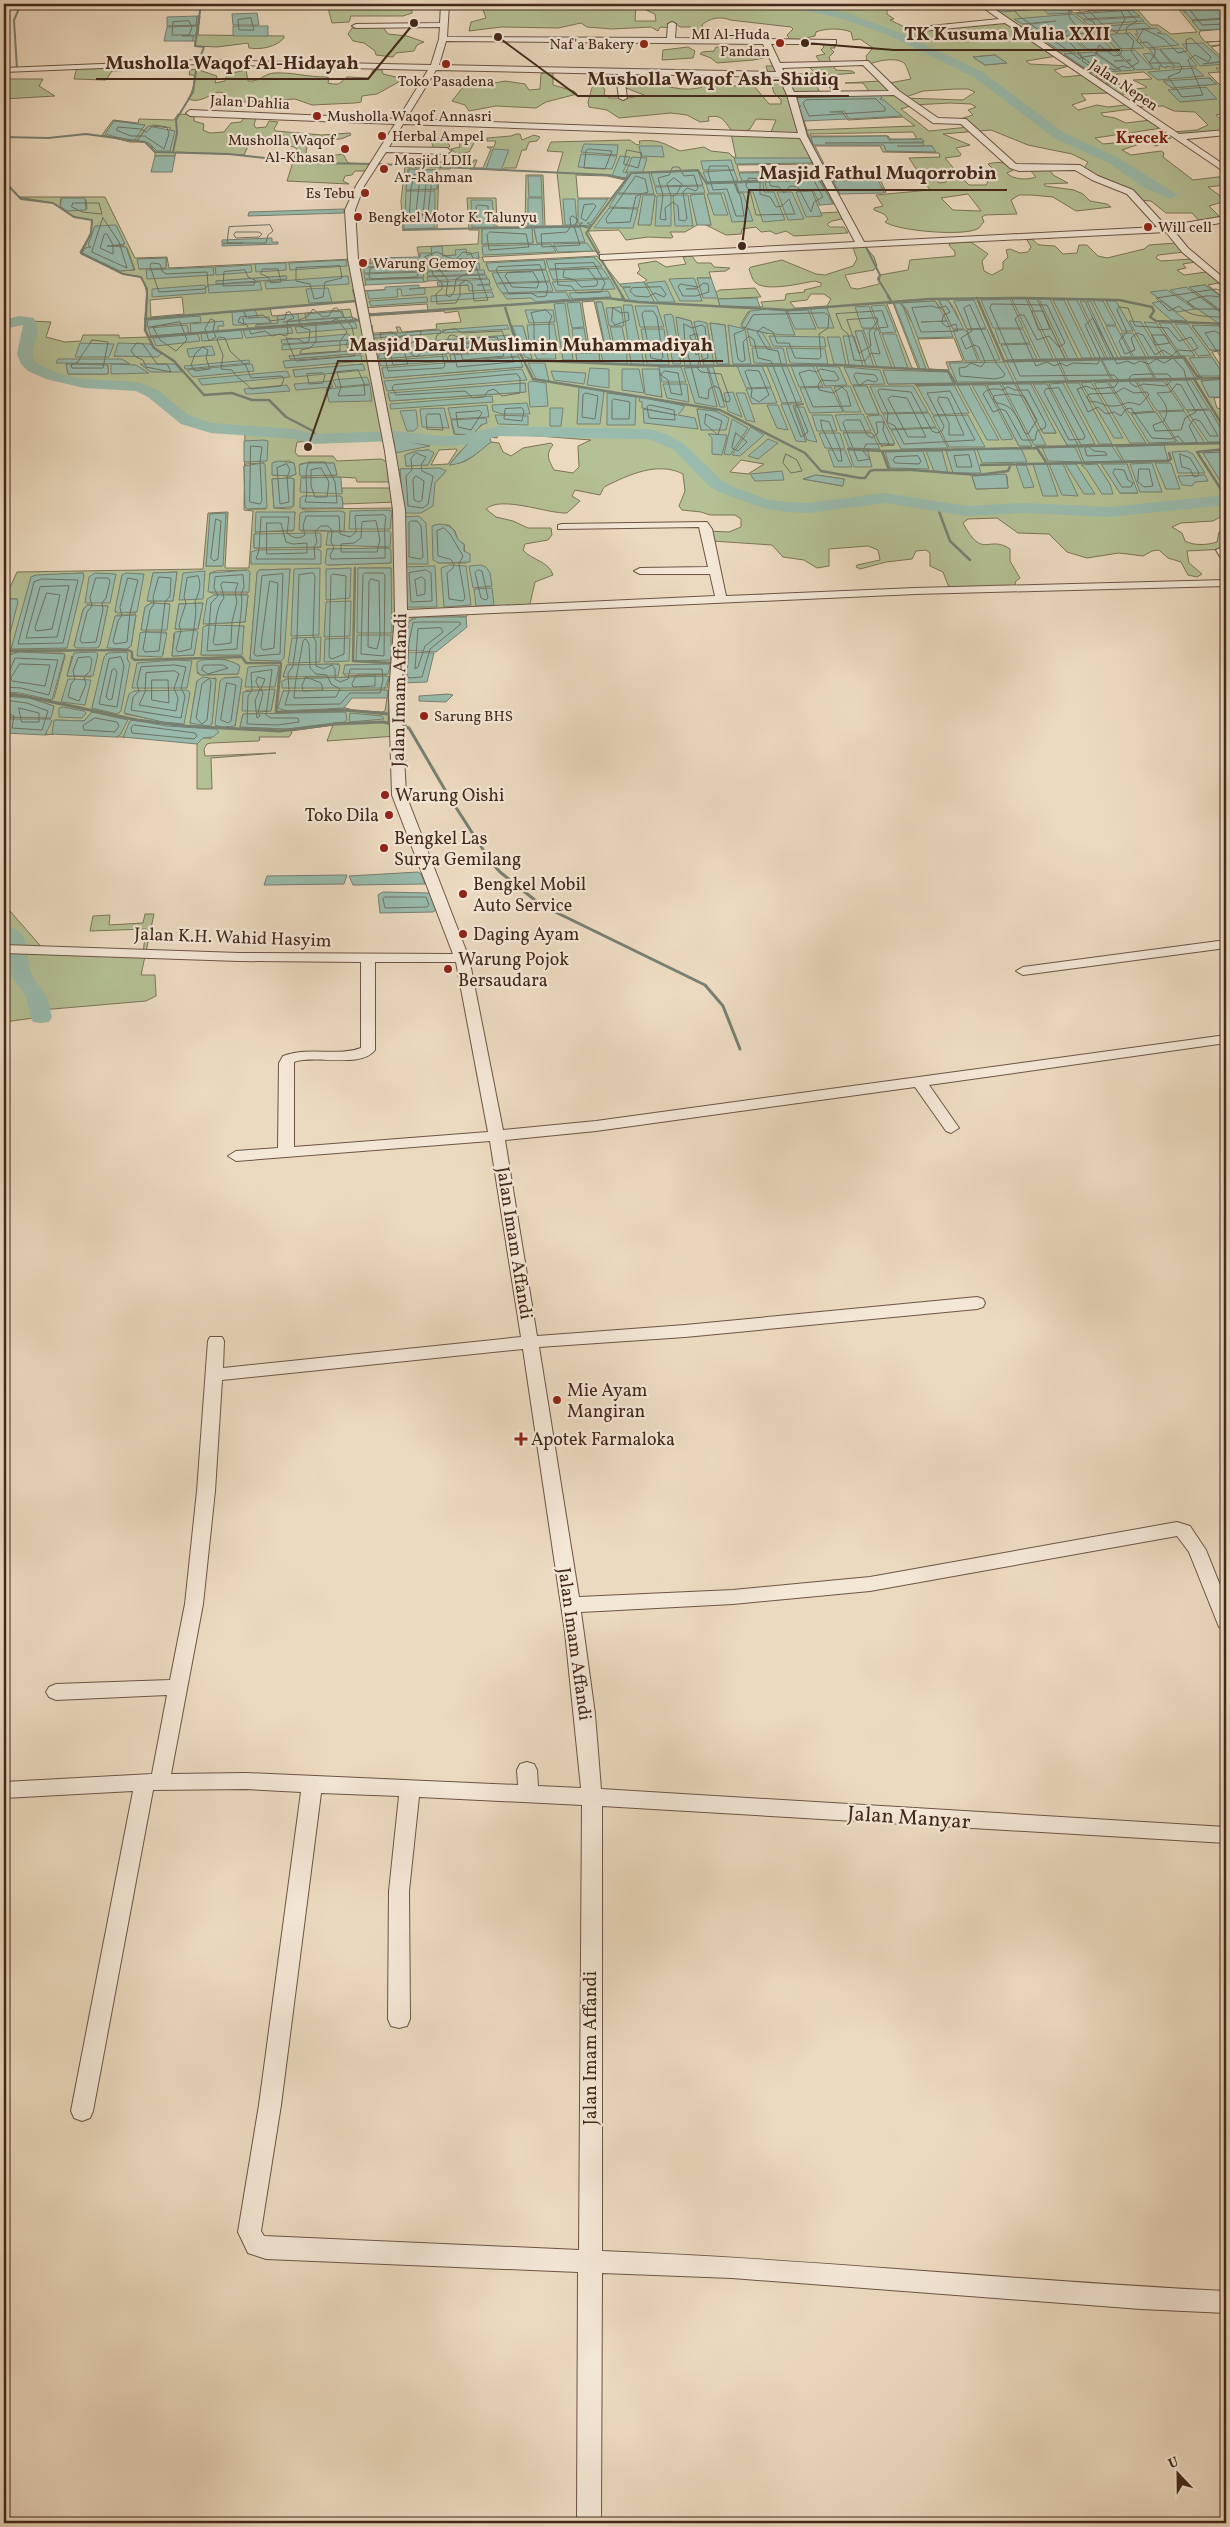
<svg xmlns="http://www.w3.org/2000/svg" width="1230" height="2527" viewBox="0 0 1230 2527" font-family="Vollkorn,serif">
<style>
.green{fill:#b4c095;stroke:#7c7458;fill-rule:evenodd}
.water{fill:#99bbad;stroke:#778072}
.lines{fill:none;stroke-linecap:round;stroke-linejoin:round}
.shore{stroke:#6e7264;stroke-width:1}
.stream-far2{stroke:#778072;stroke-width:2}
.stream-far1{stroke:#778072;stroke-width:2.5}
.stream{stroke:#778072;stroke-width:3}
.river{fill:#99bbad;fill-rule:evenodd}
.minor-casing{stroke:#6d5444;stroke-width:2}
.minor{fill:#f3e7d6;fill-rule:evenodd}
.poi-dot{fill:#8f2418;stroke:#f3e7d6;stroke-width:2}
.labels{text-anchor:middle;stroke-width:4.5;stroke-linejoin:round;paint-order:stroke}
.far-poi-label{font-size:15px;fill:#43281a;stroke:#f3e7d6;text-anchor:start}
.far-street-label{font-size:15px;fill:#43281a;stroke:#f3e7d6}
.far-quarter-label{font-size:16px;font-weight:bold;fill:#7a1f14;stroke:#f3e7d6}
.street-label{font-size:18px;fill:#43281a;stroke:#f3e7d6}
.poi-label{font-size:18px;fill:#43281a;stroke:#f3e7d6;text-anchor:start}
.near-street-label{font-size:21px;fill:#43281a;stroke:#f3e7d6}
.leader{fill:none;stroke:#43281a;stroke-width:2}
.callout-dot{fill:#43281a;stroke:#f3e7d6;stroke-width:2}
.callout-label{font-size:19px;text-anchor:middle;font-weight:bold;fill:#43281a;stroke:#f3e7d6;stroke-width:4.5;stroke-linejoin:round;paint-order:stroke}
</style>
<rect width="100%" height="100%" fill="#ecdac0"/>
<filter id="stains"><feTurbulence type="fractalNoise" baseFrequency=".004" numOctaves="4"/><feColorMatrix values="0 0 0 0 .2 0 0 0 0 .09 0 0 0 0 .02 0 0 0 .5 -.17"/></filter>
<radialGradient id="worn" r=".72"><stop offset=".6" stop-color="#630" stop-opacity="0"/><stop offset="1" stop-color="#630" stop-opacity=".3"/></radialGradient>
<path class="green" d="M327,4h27l-4,5 54,-2 8,1v5l-9,3h-52l-2,6 -17,1z
M481,4h110l28,4 12,-4 5,2 -1,15h21l-1,-7 -9,-4 -1,-3 63,2 8,-2 -1,-3h86l14,3 9,-2 -6,-1h117l-17,2 2,2 -33,2v4l7,5 -4,1 21,10 95,-10 -24,-16h6l4,3 18,-1 -1,-2h54l11,9 17,-2 -9,-7 11,7 39,-2 -27,-2 -3,-3 5,2 71,-2 2,2 46,-2v2l-44,2 3,5 41,-2 -34,9 34,-2 -34,3 8,9 26,-1 -26,2 -1,3 6,8 21,-1 -19,1 3,4 16,-2 -15,3 15,14v8l-10,-1 10,11 -7,-7 -11,1 12,12h6l-5,1 5,5v22l-10,2 10,10v6l-46,5 -7,-4 24,-2 11,-5 -13,-13 -21,-1 -11,-5 -23,1 16,-4 -10,-8 -26,-1 -2,4h-3l-7,-5 -27,1 5,6 -14,5 6,5 19,-5 11,2 18,-2 6,4 -31,4 2,3 12,2 11,5 25,-3 11,8 -67,10 8,6 68,-6 -17,2 5,5 -4,1 -7,-5 -26,9 9,5 30,-4 3,2 -1,4 30,23 33,-4v9l-18,2 18,13v6l-7,-3 -10,3 14,14 -21,4 -10,-11h-26l-15,-12 -13,-1 -55,-30 5,-8 -16,-8 -44,-9 -37,-15 -48,4 27,11 -14,3 5,6 -1,2 -15,2 10,12 -23,3 7,10 7,-1 4,-6 8,-2 11,11h17l2,-3 -10,-8 13,-3 1,-3 -4,-4c11,-3 18,-2 27,5l-8,4c6,7 20,7 29,4l-6,-7 18,-3 5,8 15,8 -24,1 1,2 29,4 9,4 7,7 17,3 4,3 -35,4 -23,-14 -22,-2h-12l-8,5 6,14 -32,1 -3,2 2,5c-2,1 -3,4 -5,6 -12,9 -82,3 -94,-6l3,-3 -4,-5 -10,-4v-2l9,-2 -7,-11 54,-5 -21,-32 31,-1 -1,-4 -56,-1 -3,-6h-65l17,34 48,-1 6,13 -2,1 -2,-6 -44,2 2,5 -7,1 4,9h-4l-8,-14 -11,1 6,14h-3l-5,-14 -16,1 26,24 -1,-3 18,-1 3,7 -10,2 -5,3 3,3h14l4,6 -54,3 -8,-5 -10,3 -6,-3 -9,1 -5,-5 -14,2 -1,5 -15,1 -20,-10h5l-7,-31 -13,1 6,30 -12,7h-15l3,5 -2,1 -23,-1 -22,3 -7,-10 -31,1 12,22 -6,-2 -112,6 2,5 113,-6 25,31 24,-2 -2,-3 3,-2 -10,-7 3,-3 -2,-6 18,-3 10,6 20,-3 -3,-7 9,-1 5,7h14l3,4 16,1 -4,3 -17,1 2,6h-14l20,20 -1,-6 4,-2 35,-2 6,9 -43,2 2,7 40,1 3,-1 -2,-4 24,-2 1,-6 19,-2 -1,-2 17,-4v-3l-6,-2c-13,2 -48,11 -59,2 -4,-3 -5,-9 -7,-14l2,-2 31,-7 34,14 9,1 28,-9 4,-7 -4,-11 13,-1 8,10 3,9 -3,4 -29,5 6,13 7,1 21,-5 1,-9 28,-5 2,-10 45,-4v-4l-6,-7 1,-2 21,-1 17,12 -6,7 2,10 8,4 11,-6v-7l5,-5 -2,-7 4,-1 10,4 8,-1 3,-5 -4,-7c8,-3 7,4 13,5l15,1 8,8 14,-1 2,-8h8l11,11 9,2 37,-9 5,-4 27,-2 8,9 -26,3 -2,3 5,3 31,-2 3,3 -12,2 3,4 -9,2 7,5 22,-3 20,13v4l-8,-6 -10,2 18,15 -21,-15 -15,2 36,29 -40,-29 32,36h8v4h-3l3,9 -7,-10h-27l18,24h16l-14,2 14,22v5l-25,2 8,16h17l-12,1 3,10 9,2 -5,3 5,8v16l-16,-27 -2,32h18v10l-23,1 16,26h7v2l-6,1 6,7v25l-13,7 -32,2 -9,4 10,6 3,8c9,5 23,4 32,1l2,-10 7,-5v22l-39,2 2,12 13,11 -5,3 -9,-2 -7,-13 -13,-4 -9,-8 -7,1 -9,5 -24,-3 -32,5 -20,-6 -18,-18 -31,-1 -21,-15 -29,1 -5,4c20,38 25,11 47,26v12l10,17 -5,4 1,6 -61,2 -7,-5 -5,-13 -13,-6v-13l-4,-3 -10,1 -4,8 -26,3 -26,7 -4,-2 1,-2 23,-5 -2,-10 -10,-4 -39,3v17l-12,2 -13,-8 -21,-3 -11,-12 -60,-4 -5,-10 22,1 12,-5v-8l-6,-4h-25l-9,-3 -19,-2 -3,-4 6,-15 -2,-17c-25,-13 -55,1 -77,12 -3,1 -4,6 -6,9l-25,-5 -3,6 8,5 -13,12c-19,1 -66,-18 -81,-4l10,8 17,4 15,7h23l1,7 -4,5 -23,4 -2,6c8,10 26,11 30,25l-18,7 -6,26 -61,6 -2,3 -54,1 -8,34 -2,28 3,11 1,35 -13,-3 3,13 -69,5 6,-16 -42,6 1,2 -3,4h-30l1,3 -2,1 -47,2 -4,1 -3,5 1,7 71,-3 -65,5 1,31h-15v-45l6,-6h8l-77,-18 -11,17h2h-9l11,-17 -35,-8 -8,9 -28,-1 -4,14h2l-9,1 2,-2 -40,-12 -3,9v-13l46,1 4,-12 -25,-8 -25,-2v-4c15,0 39,11 50,6l11,-42 -2,-3h-50l-4,2 -5,22v-28l13,-50h-13v-3h2l11,-24 186,-3 5,-56 20,-1 -3,56h24l4,-57 -9,-1 1,-80c-22,-1 -49,0 -66,-14 -14,-11 -24,-23 -41,-29 -10,-3 -23,0 -34,-1 -17,0 -65,-10 -76,-22 -12,-13 9,-30 1,-43l22,1 -5,15 19,5 16,-1 2,-6h36v3l29,-1c-9,-19 6,-41 -7,-60l-18,-3 -42,-20 -1,-2 11,-19 1,-13 -18,-3 -21,-14 -35,-6h87l30,61 32,-1 2,11 184,-9 5,4h12v-4l3,-1v4l106,-4 -1,-4 -59,3 -2,-10 61,-3 1,-14h-10l-2,-32h29l1,29h28l1,-52h17l2,51h18l-6,-53 6,-21 -16,-1 4,-9 79,-2 7,5 3,-1 -1,-3c21,-2 25,3 41,10l24,-4 7,4 18,2 4,4h3l-5,-23 40,-2 5,-12 -20,-1 -6,10 -6,3 -13,-2c-7,-10 -10,-16 -23,-13l1,4 -9,1 -13,-7 -16,-2 -52,5 -12,-8 -18,-3 -1,-5 5,-18 9,1 3,5 -1,4 5,4h19l16,-3 -18,-7 2,-2c6,-1 14,-5 20,-4 17,3 36,11 54,5l-4,-9 3,-2 14,10h39l15,18h12v-4l-7,-7 -8,-27h9l9,9 31,-2 -8,-8 13,-3 -4,-6 9,-2 -4,-4 3,-3 -4,-5h13l2,6h-5l4,4 -5,5 2,6 5,7 16,1 3,2 -37,3 -5,3h-26l2,4h50l-10,1 2,6 -3,-6h-12l4,9 49,-2 -6,-8h-18l36,-2 8,2 22,-4c-2,-5 -4,-12 -6,-15 -7,-8 -30,-3 -37,1l-2,-9 7,-8 -13,-9 -7,1 -2,-8c-9,-4 -26,-4 -35,0l-1,4 -9,2v3l-16,-1 -3,-5 6,-6 -2,-2 -61,-7c-9,-4 -21,-2 -28,5l1,5 -5,1 -7,-4h-11l-5,-4 -3,1v4l-12,-1 -2,4 -7,-4 -39,2 -25,-2 -6,-4 -23,5 -57,-1 -32,4 2,-9 15,-4zM1176,6l21,26 -26,2 -13,-9h-7l-14,-16zM1075,53l26,19h-11l-26,-18zM995,55l11,8 -21,2 -12,-8zM1057,56l27,19 -21,2 -9,-7 15,-4 -39,-2 -4,-3zM1144,72l8,7 -19,1 14,7 -2,1 -19,2 -6,-6h-13l-1,-1 7,-1 -13,-3 -4,-3zM1210,78l6,6 -44,4 -8,-6zM955,89h13l7,3 -12,8 -60,-2 20,-7zM950,103l21,1 5,3 -8,3 5,5 -13,4 9,8 -40,4 -28,-22 12,-4zM841,112l7,8 55,-3 12,9 -108,4 -3,-9zM913,132l4,7h-26l-3,-3h-77l-1,-2zM887,136l2,4 33,-1 2,3h-111l-2,-5zM884,146h48l3,6 -49,-1zM813,164l3,7 -77,1 -2,-7zM576,175l31,1 18,4 -14,18h-33zM968,194l13,17 -28,-1 -12,-12zM644,195h11l-4,30 -13,-1zM61,198l25,2 1,9 -21,1 -6,-5zM95,226l29,19 -32,1 -3,-3zM482,229h50l1,14 -51,1zM534,229l51,12 -48,2zM122,246l5,2 8,22 -15,1 -38,-18 6,-6zM166,258v10l-27,1 -1,-10zM544,260l2,9 -57,2 -3,-7zM485,275l5,9 -131,7v-5l7,-1v-5l57,-2 1,4 4,-1 -1,-4zM286,276v3l-69,5 -1,-3zM811,294h13l7,5 -4,7 -28,2h-4l-5,-6 17,-2zM182,297l2,17 -33,3 -1,-17zM1037,299l28,59v1l-37,-59zM948,300l7,10 8,19h-10l-14,-28zM355,301l4,19 -7,-3 -2,-8 -78,7 -2,-8zM594,301l11,47h-6v3l-9,1 -8,-50zM935,301l10,13 -34,7 -9,-18zM954,301l32,26 -1,1 -18,1zM596,302h6l10,49 -6,-1zM893,303l25,65v1l-6,-1 -25,-64zM427,304l1,7 -65,3 -1,-6zM767,309v25l-5,-3 -20,-4 -1,-3 7,-12zM444,311l1,2 13,-2 3,11 -25,2 1,5 -35,3 -2,-5h-4l2,5 -25,1 -1,-8 -7,1 3,-10zM352,317v3l-96,7v-2zM677,317l14,4 5,19 -17,-1zM694,322l20,43h-10zM710,323l15,2 4,39h-12zM1159,323l36,32 -14,1zM523,326l9,33 -12,-9 -8,-23zM440,330l1,3 -67,5 -1,-3zM855,331h7l11,36 -7,-1zM954,338l9,23 -17,1 3,8 -20,-1 -11,-30zM150,344l10,11 -46,1zM361,350l1,3 -72,6 -1,-3zM446,350l1,4 -68,5v-4zM576,353h23l1,10 -23,-1zM66,364l42,1v9h-40zM363,364l-68,13 -2,-7h1zM523,367l-139,11 -2,-10zM706,367l11,39h-1l-31,-38zM658,369l4,28 -16,-3zM883,370l70,13 -65,1zM525,383v9l-135,9 -2,-7zM1017,384l39,48v1h-13zM1034,384l44,60v1h-11zM1049,384l46,60 -14,1zM987,385l45,61h-13zM853,386h14l12,28h-13zM804,404l-11,2 13,36 -24,-37zM697,409l18,2 13,7 -17,11 -10,1zM1156,412l19,30 -44,-28zM867,416l28,27 -8,2h7l-13,1h2l-3,-2zM451,420l32,4 -14,12 -15,-2zM498,433l93,7 -13,6 1,21 -6,6 -19,-3c-5,-9 -9,-16 -1,-25l-2,-2 -28,5 -12,8 -8,-4 -4,-9 -8,-1c-13,8 -23,24 -40,21 13,-17 24,-29 46,-25zM843,433h29l7,16zM382,436l10,28 -11,-5 -44,2 -4,-5h-35l-3,-4 2,-10zM429,450l-1,15 -22,1 -1,-11 11,-4zM439,450l17,-1 1,1 -9,14 -17,1zM741,460l23,4 -16,10 -18,-2zM289,461l5,2 2,11 -5,2 -19,-1 2,-13zM264,463l2,46h-19l-2,-2 -1,-41 2,-2zM306,463h28l3,12 -36,1 -1,-12zM1127,464l10,29h-17l-5,-9zM400,469l46,2 -11,12 -33,-4zM816,475l28,4v1l-2,6 -39,-7zM972,476h35l1,12 -32,1zM338,477l18,1 1,4h38v6h-53v4l-41,-14zM291,478l3,1v26l-5,4 -15,-1 -2,-29zM342,497l1,7 54,-2 1,6 -96,1zM305,511l39,1v19h-43zM295,512l-2,19 -38,1zM211,514h15l-4,52h-16zM435,525h14l6,6 3,9 6,4 2,19h-27zM254,534l67,13 -67,1zM327,549l60,-1 3,1 1,14 -63,2zM358,568h33l-1,47zM290,569l-9,92 -31,-1 7,-87 2,-3zM247,570l1,23h-37l-1,-20 6,-2zM177,572l-4,29h-25l5,-28zM83,573l-18,76h-54l22,-73zM122,575l14,38 -21,-1zM214,595h34l-3,27 -39,2zM151,603l19,1 -29,26 4,-23zM203,603l-5,26h-23l4,-25zM87,605l21,1 -9,41 -25,-1 9,-36zM117,615h19l-5,31 -2,2zM205,626h39l-3,29h-40zM144,632h22l-3,23 -23,-22zM174,633l20,22 -22,1zM126,652l2,9 -9,52 -27,-5 14,-54zM72,656l19,21 -24,-1zM205,659l22,1 12,5 -1,9 -37,1 -4,-2zM339,664l-55,13 -1,-1 4,-11zM388,664v10l-43,2v-11zM386,676l3,1 -2,11 -100,-9zM238,677l4,3 -7,46 -11,-48zM216,678l-4,46 -22,-1 7,-42zM250,690h25l-4,21 -12,1 -14,-21zM385,690l3,1 -3,20 -3,1 -29,-2 -70,-19zM134,691h55l-11,33 -53,-10zM344,712v10l-57,7 -47,-2 3,-13z
M197,16h3l-2,19 86,1v2c-8,9 -23,12 -35,10l-1,-5 -31,4 -22,-1v-5h-3l2,-5h-28l29,-1 2,-9h-30l29,-1z
M383,27l5,7 19,2 17,6 -7,3 -3,6 -18,2 -3,4 -17,-2 -1,-4 -11,-8 -11,-2 -5,-7 4,-6z
M688,47l7,4 -2,7 -31,2 1,-10z
M716,47c19,-1 34,12 52,6l4,3 -18,4 -37,3 -6,-5 -11,-4 2,-2 12,-1z
M134,63l1,7 -23,1 -6,9 -32,-1 3,-12 -73,3z
M196,69l21,7 -2,7 10,-2 2,-7 19,-4 2,11c12,1 15,-7 26,-8 17,-1 34,4 52,4l3,1 -1,5c13,3 11,0 19,-6l23,1 3,-8h9l1,4 21,5 -27,15 -15,2 -1,6 -6,1 -43,2 -17,-6 -49,3 -22,-3 -1,-6 -4,-1c-10,2 -18,12 -31,7 4,-6 7,-16 6,-24h-5l1,-5z
M547,72l6,1v12l21,6 3,3 -31,8 -10,6 -40,-2 -27,5 -4,-6 -13,-4 11,-14h12l30,-6 20,3 4,6 11,-1 1,-15z
M4,79h39l-4,7 16,10 -51,3z
M178,114l16,1v6l10,3 -1,6 7,3 14,-1 7,-9 10,-1 3,-4h12l-2,7 2,3 10,-1 3,-6 9,1 -4,7 2,2 46,4 28,-2 1,2c-4,1 -8,4 -12,4 -13,2 -29,-7 -33,12l2,4 8,3 27,-4 5,9 23,1 -5,7h-11l-3,4 -7,1 -2,5 6,3 -62,-3 10,-32 -3,-2 -42,-9 -8,17 -68,-3 -1,4h-20v-4l-10,-10h-15l-28,-7 11,-15 25,3 1,-4 35,1zM114,121l31,4 -15,16 -24,-7zM151,126l20,2 -18,20 -4,-5 -12,-3 10,-13z
M472,134l5,4 -8,14 -12,2 -6,-5 9,-2 -1,-6 -12,1 3,4 -3,3h-13l-3,-8 24,-6z
M516,134h4l2,6 12,-5 6,2 -3,4 -8,1 -3,8h-4l-6,18h-12l-1,2 -33,-1 4,-9h3l-3,8h9l8,-19 -4,-2h7l2,-6h-9v-3l24,-2z
M433,161l21,3 -4,5h-11l-2,59 -34,2 -2,-29 4,-34 19,1 3,-6zM408,169l29,1v19l-31,1z
M4,911h6l34,39 99,3 3,-24 -56,2 3,-15 17,-1 -1,10 34,-2 2,-9h9l-13,61h14l1,21 -10,5 -105,9v7l-37,5v-73h14l-3,-9 -11,-9z"/>
<path class="water" d="M1011,4h29l-4,1 5,4 -39,3 -7,-5 28,-2z
M1061,4l11,9 -24,1 -9,-9z
M1084,4h18l4,3 -2,-3h25l4,5 -40,2z
M1178,4h46l2,14 -34,2 -10,-12 33,-2 -34,1z
M1132,10l8,6 -57,3 -7,-5z
M257,13l2,12h-26l-1,-11z
M1073,14l21,18 -46,6 23,-1 15,13 -25,2 -17,-12 3,-2 -24,-13 33,-4 -34,3 -8,-5z
M197,16l-1,9 -29,1v-9z
M1140,17l4,4 -55,4 -6,-5z
M1226,19v10l-26,1 -8,-9z
M1145,23l6,5 -54,4 -6,-5z
M197,26l-1,9 -14,1h12l-2,5h-28l3,-14z
M233,26h35v10h-35z
M1157,28l4,4 -4,1 9,1 13,11 -32,3 -12,-14h3l-2,-4z
M1130,33l14,15 -28,1 -13,-14z
M1098,36l14,13h-25l-12,-12z
M1203,43l20,18 -20,3 19,-2 3,2 -25,2 -18,-22z
M1182,48l15,18 -21,1 -16,-18z
M1149,49h10l16,19 -9,-2 1,2 -8,-2 1,3h-6l-11,-15 7,-1 12,13z
M1135,50l18,19 -16,1 -10,-9 4,-1h-5l-9,-9z
M1115,51l9,9 -10,1h12l9,9 -13,1 -27,-19z
M1093,52l28,19 -17,1 -11,-8 8,8 -9,1 -28,-19 12,-1 15,11 -14,-11z
M995,55l12,8 -22,2 -12,-8z
M1195,68l9,8 -46,4 -10,-8z
M1209,78l8,6 -45,4 -9,-7z
M1206,87l11,12 -37,3 -12,-12z
M881,95l1,3 -2,1 4,1 18,16 -53,3 -5,-8 -14,1h12l5,7 -43,2 -5,-14 2,-1h-2l-3,-9z
M114,121l31,4 -11,16h-3l-26,-7z
M148,126l27,5 -5,20h-13l-8,-8 -12,-2z
M887,136l2,4 33,-1 2,3 -99,1h98l1,3h-27h35l4,6 -50,-1 -2,-6h-71l-2,-8z
M584,144l34,1 -1,10 -36,-3z
M639,146h23l2,11 -23,-1z
M493,149l16,1 -8,20 -15,-1z
M581,154l36,2 -5,13 -34,-2z
M155,156h20l-3,16h-21z
M620,156l10,1 -7,15 5,1 -2,5 -14,-2z
M632,157l15,1 -4,14h-17z
M734,158h76l2,5 -76,1z
M731,160l3,10h-31l-2,-9z
M409,169l28,1v19l-31,1z
M734,170l4,11 -31,1 -4,-10z
M698,171l5,14 -48,1 -4,-13z
M816,172l3,6 -77,3 -3,-8z
M632,173h17l5,21 -36,-1z
M528,176h13l1,21h-13z
M819,180l14,24 -13,1 -7,-15 -46,1 -2,-9z
M878,180l6,13 -44,1 -7,-13z
M763,182l1,10h10l11,28 -22,2 -10,-30h-14l-3,-9z
M734,183l4,10h5l10,28 -21,1 -8,-29h-15l-3,-9z
M703,186l2,7 -48,1 -2,-7z
M406,191h29v22l-30,1z
M812,191l10,25 -16,1 -10,-25z
M777,192h15l12,27 -16,1z
M617,194h24l-3,14 -29,-1z
M704,194l7,31h-14l-7,-30z
M707,194h14l7,21h-14z
M643,195h12l-4,30h-13z
M671,195v31h-16l2,-30z
M673,195h15l5,31h-18z
M62,198h23l1,12 -19,1 -7,-5z
M528,198h14l1,28h-15z
M563,199h12l2,26h-12z
M578,199h30l-17,24h-4l4,2 -2,1 -10,-1 4,-2h-5z
M471,200h21l3,27h-23z
M609,208l29,1 -5,19h-39z
M344,209v4l-96,3 1,-4z
M434,214v14l-30,1v-14z
M116,225l9,19 -18,2 19,1 8,23 -14,1 -38,-18 3,-5 6,-1 -3,-2 7,-19z
M580,227l5,15 -48,1 -3,-15z
M532,228l1,15 -51,1v-15z
M272,238v4h6v2l-56,2v-2l21,-1h-21v-3z
M587,243l6,8 -35,1 -5,-8z
M551,244l5,8 -73,3 -1,-9z
M442,246l1,10 13,-1 -1,-5 11,-1 1,6 11,-3 1,6 -67,3v4l-49,2v-3l10,-1v-5l47,-1v-4h11l1,3 -1,-9z
M594,257l8,9 -53,3 -3,-9z
M166,258v10l-27,1 -2,-10z
M346,260l1,6 -57,4 -1,-7z
M544,260l2,9 -57,2 -3,-8z
M286,263v7l-30,2 -1,-8z
M479,263l1,6 -52,2 -1,-6z
M251,265l1,7 -36,3 -1,-8z
M424,265l1,6 -61,2v-5z
M213,267l1,8 -67,4 -1,-9z
M602,268l7,10 -56,2 -4,-10z
M484,270l1,4 -57,2 -1,-4z
M546,270l4,11 -54,2 -4,-10z
M423,272l1,5 -59,2 -1,-5z
M486,275l1,3 -59,3 -1,-4z
M286,276l1,3 -71,5v-3z
M348,276l1,8 -83,5 -1,-7z
M423,278l1,4 -58,3 -1,-5z
M694,278l4,10 -12,1h12l4,12h-22l-11,-22z
M697,278h14l7,20h-15z
M489,279l1,5 -13,1h12l3,5 -23,1 -1,-6 -30,1 -1,-4z
M610,279l5,10 -59,2 -4,-9z
M665,281l10,21h-17l-12,-19z
M260,282l2,8 -53,3 -1,-8z
M550,282l3,9 -51,2 -6,-9z
M644,282l11,21 -25,-2 -7,-13 8,-1h-9l-2,-3z
M205,285l1,8 -54,4v-8z
M419,285v3l-10,1 16,-1v6l-23,2 -1,-7h-4l1,8 -29,2 -2,-8 18,-1v-3z
M1205,285l21,15v14l-37,-27z
M1186,287l40,29v7h-8l-48,-33z
M328,288l4,14 -23,1 -3,-14z
M1167,290l28,19 -18,3 -27,-20z
M608,291l3,6 -39,2 -3,-6z
M492,292l2,5 -63,5v-6z
M566,292l4,7 -34,3 -5,-4 -24,1 -4,-5z
M427,297l1,5 -57,4 -2,-5z
M757,298l3,9 -40,-1 -2,-7z
M1010,299l13,29h-30l-12,-28z
M1012,299h14l27,60h-13z
M1028,299h9l28,60h-9z
M1039,299h11l28,60h-10z
M948,300l16,29h-11l-14,-29z
M974,300l12,28 -19,1 -13,-28z
M1053,300h11l28,58h-10z
M1067,300h10l28,58h-10z
M1093,300l10,1 13,24h-10z
M935,301l12,20 -26,1 26,-1 6,16 -35,1 -11,-28 -6,-7z
M1080,301h5l26,57h-4z
M1087,301h4l27,57h-5z
M1106,301h10l17,30h-11z
M1161,301l26,20 -16,-1 -19,-17z
M580,302l4,25 -12,1 -5,-25z
M596,302h6l11,49h-7z
M565,303l8,57h-10l-9,-56z
M894,303h6l4,6 22,60h-6z
M623,305h9l12,59h-13z
M885,305l11,27 -15,1 -10,-27z
M635,306h22l7,21h-24z
M869,306l8,22h-15l-7,-21z
M621,307l3,19h-15l-3,-18z
M827,308l7,20h-16l-8,-19z
M767,309l19,2 9,24c-19,0 -36,-2 -54,-9l9,-15z
M255,310l3,7 -10,1 21,-1 2,6 -27,1 -1,-6 1,7h-11l-1,-13 11,-1 4,8 -3,-8z
M525,310h28l2,12 -26,1z
M808,310l8,19h-21l-8,-18z
M342,311l2,6 -38,3 -1,-6z
M298,314l1,6 -16,2 69,-5 1,3 -97,7v-2l22,-2 -1,-7z
M671,314l2,2 8,48h-8l-9,-49z
M200,316l1,6 -54,5 1,-7z
M676,317l15,4 5,19h-17z
M223,321l1,5h-6v5l-27,2 -1,-9z
M699,321l8,2 7,42h-10l-10,-43z
M1129,321l12,1 21,35h-13z
M355,322l2,6 -60,5 -2,-6z
M1144,322l12,1 23,33 -14,1z
M710,323l15,2 4,39h-12z
M1159,323h12l24,33h-14z
M554,324l3,17h-28l-2,-16z
M1175,324h13l23,31 -13,1z
M187,325l2,8 -38,3 -3,-8z
M507,325l2,4 -66,4 -1,-3z
M728,325l17,4 6,35h-18z
M1192,325l27,1 7,10v14h-16z
M512,326h11l9,33 -7,-2z
M1106,326h10l16,31h-11z
M291,327l2,6 -47,5 -3,-8z
M610,327h12l5,23h-12z
M584,328l4,24h-13l-3,-23z
M641,329h23l5,36 -22,-1z
M747,329l15,3 9,15 -20,-1z
M863,329h15l14,39 -15,-1z
M987,329l13,31 -20,1 -13,-31z
M995,329h28l7,14 -30,1z
M241,330l2,8 -41,3 -1,-8z
M440,330l1,3 -67,5 -1,-3z
M953,330h13l12,31h-13z
M855,331h7l12,36 -8,-1z
M1121,333h12l13,24h-12z
M198,334l2,7 -44,5 -3,-8z
M349,334l2,10 -69,6v-5l66,-5 -66,4 -1,-4z
M882,334h14l12,34h-13z
M510,335l1,4 -82,6 -1,-4z
M769,336l55,1 2,10 -53,-1z
M843,336h11l9,30 -14,-1z
M827,337h13l6,28 -12,-1z
M680,341h16l5,25h-16z
M554,342l2,17h-19l-7,-16z
M80,343l34,1 -5,13h-34z
M118,343l32,1 11,10 -3,3 -44,-1z
M477,343l1,3 -27,3 61,-4 2,5 -65,4 -3,-9z
M1030,344l7,15 -29,1 -7,-15z
M212,346l3,9 -26,2 -2,-8z
M752,348h31l4,16 -33,-1z
M786,348l39,1 3,15 -38,-1z
M362,350v3l-72,6 -1,-3z
M446,350l1,4 -68,5v-5z
M516,351l3,5 -68,5 -1,-6z
M601,352h26v12l-24,-1z
M576,353h23l1,10 -23,-1z
M361,355l1,6 -77,7 -2,-7z
M447,356l1,5 -67,5 -2,-5z
M519,357l4,10 -139,11 -2,-10z
M1212,357l12,19h-24l-11,-18z
M1183,358l12,20 -39,1 -11,-20z
M58,359h64l8,5 -74,-1z
M1143,359l11,19 -41,2 -11,-20z
M249,360l1,3 -65,6 -1,-3z
M1101,360l10,20 -43,1 -9,-20z
M1057,361l9,20 -49,1 -10,-20z
M1004,362l10,20h-57l-8,-19z
M528,363h17l4,18 -13,-2z
M66,364l42,1v9h-40z
M111,364l25,1 13,8 -38,1z
M140,364h35l7,8h-31z
M252,364l2,7 -61,6 -6,-7z
M363,364l2,6 -70,7 -2,-7z
M737,366h25l9,21 -25,1z
M767,366h20l15,36 -20,1z
M791,366h22l10,20 -24,1z
M816,366l23,1 8,18 -22,1z
M659,367h22l5,15h-24z
M707,367l10,39v1l-22,-4 -11,-35z
M708,367h5l12,40h-5z
M844,367l36,3 5,14 -33,1z
M590,368l19,1v19l-22,-3z
M522,369l5,11 -140,11 -3,-10z
M622,369h17l5,24 -22,-3z
M642,369h17l3,28 -17,-3z
M883,370l65,2 5,11 -65,1z
M287,371l3,6 -88,8 -4,-6z
M551,371l35,2 -2,11 -30,-4z
M367,377l3,7 -34,3 -3,-7z
M1226,379v18h-17l-8,-16z
M1166,380h25l18,29 -23,1z
M330,381l3,6 -37,3 -2,-6z
M531,381l15,2 2,23 -18,1 -2,-24z
M1135,381l19,30 -25,2 -20,-31z
M1137,381h27l20,29 -27,1z
M1091,382l32,56h-9l-33,-55z
M1107,382l39,61h-16l-36,-60z
M525,383l1,9 -136,9 -2,-8z
M1063,383l32,61 -14,1 -32,-61z
M1066,383h13l33,61h-13z
M663,384h24l2,18 -22,-4z
M1000,384l32,62h-13l-32,-61z
M1002,384h13l31,61h-12z
M1017,384h14l25,49h-13z
M1033,384h14l31,61h-11z
M287,385l3,6 -40,3h-4l-2,-5z
M370,385l2,16 -43,1 -3,-13z
M954,385l15,28 -36,2 -16,-29z
M957,385h12l30,55h-12z
M972,385h13l28,54 -11,1z
M850,386l11,26h-17l-10,-25z
M853,386h14l12,28h-13z
M870,386h43l15,26 -46,1z
M579,387l25,4 -4,33h-23z
M831,387l12,25 -33,1 -10,-25z
M771,388l6,15 -25,1 -6,-15z
M733,392l9,25 -14,-6 -4,-18z
M607,393l29,4 -1,28h-28z
M736,393h9l10,29 -9,-2z
M492,396l1,6 -102,7 -1,-5z
M640,397l45,9 -7,9 17,3 3,11 -54,-6 -1,-14 34,6 -35,-7v-6l-3,-1z
M527,403l3,11h-28l-9,-3 -1,-6z
M781,404h23l-11,2 13,36 -10,-1z
M487,405l2,12 -38,2 -3,-11z
M767,405h11l10,25 -11,-2z
M795,407h9l13,35 -10,-2z
M444,408l5,20 -27,-1 -2,-18z
M550,408h13l-2,18h-11z
M697,409l18,2 14,7 -3,12h-25z
M416,410l2,17 -4,4h-7l-7,-20z
M1210,410l16,27v5h-18l-21,-31z
M1184,411l21,32h-27l-19,-31z
M1156,412l20,30 -27,1 -18,-29z
M929,413l7,14 -46,2 -7,-15z
M863,414l8,17h-30l-6,-16z
M495,415l33,1v9l-30,-1z
M812,415h20l5,16h-20z
M881,415l14,29h-15l-13,-28z
M968,415l17,32h-36l-16,-31z
M486,418l1,5 -6,2 -8,10 -18,-1 -4,-14z
M732,419l16,9 -18,27 -6,-1z
M751,427l13,8 -24,21 -8,-1z
M937,428l11,20 -47,1 -10,-19z
M819,433h21l5,16 -20,-1z
M843,433h29l8,16 -31,-1z
M708,434l19,1 -5,20 -10,-1v-16z
M482,437l8,1 1,4c-13,10 -24,22 -42,23l21,-24z
M396,439l34,7 -35,7 -1,-12z
M768,439l10,4 -20,16 -10,-3z
M264,440l4,1 -1,20 -23,1v-21z
M1164,445l4,15 -44,1 -8,-14z
M1112,446l10,15 -38,1 -6,-15z
M1075,447l7,15 -34,-1 -6,-13z
M1021,448l6,14 -45,1 -5,-14z
M974,449l7,24h-28l-7,-22z
M429,450l5,3 -6,12 -22,1 -1,-11 11,-4z
M828,450h17l7,17h-18z
M848,450l20,1 4,16h-18z
M923,451l6,18 -39,-1 -5,-16z
M926,451h16l6,22 -14,-2z
M1187,451l6,3 12,19h-27l-6,-21z
M1226,452v27h-7l-16,-26z
M279,461l15,2 2,11 -5,2 -19,-1v-12z
M262,463l3,1 2,44 -20,1 -2,-2 -1,-41z
M306,463h28l3,12 -37,1 -1,-11z
M1152,463l10,29h-22l-10,-28z
M1155,463h16l9,26h-14z
M1033,464h14l11,32h-15z
M1049,464h14l15,32 -16,-1z
M1065,464h11l19,30h-11z
M1097,464l13,20 3,10h-11l-16,-25 -5,-4z
M1101,464h26l11,29h-18z
M1016,465h10l8,22 -10,1z
M440,468l6,3 -11,12 -2,23 -12,7h-18l-3,-44z
M782,471l2,9 -29,1 -5,-7z
M1006,474l2,14 -32,1 -4,-13z
M816,475l28,4 -1,7 -40,-7z
M1205,475l3,6 -13,1 -3,4 -10,-1 -4,-9z
M338,477l3,1 1,16 -42,-2 1,-14z
M291,478l3,1 -1,28 -19,1 -2,-29z
M303,496h37l2,1 1,11h-43v-10z
M388,510l4,1 -2,18h-41l1,-18z
M341,511l4,2 -1,18 -45,-1 1,-17 2,-1z
M256,512h39l-1,18 -39,2z
M226,513l-3,53h-17l4,-52z
M419,516l7,7 2,41h-24l-1,-47z
M439,524c22,2 11,13 25,20v7l6,3v8l-31,1 -6,-3 -1,-34z
M389,531l2,2 -1,14 -64,-2 2,-13z
M318,533l3,1v13l-67,1v-14z
M388,548l3,2v13l-64,2 -2,-2 2,-14z
M318,549l3,2v13h-70v-12l6,-2z
M449,565l17,1 5,39 -27,2 -3,-39z
M481,565l5,2 4,6 2,13 -19,2 -4,-22z
M435,566l2,41h-33v-40z
M320,568l-1,67 -28,1 3,-67z
M351,568l-1,30 -24,2v-31z
M358,568h33l1,65h-35z
M290,569l-6,89 -3,3 -31,-1 7,-87 2,-3z
M248,570l2,2 -1,20h-41l2,-19z
M205,571l-2,28 -24,1 4,-27z
M177,572l-4,29h-26l6,-28z
M83,573l1,3 -17,72 -56,1 20,-72 5,-2z
M95,573l21,1 -6,29h-25l4,-26z
M126,573l18,1 -7,38 -20,1 -2,-3 7,-35z
M492,588l2,17 -18,1 -2,-17z
M214,595h34l-3,27 -42,2 4,-25z
M4,599h13l1,3 -12,46 -2,1z
M351,601l-1,35 -26,1 2,-35z
M151,603l19,1 -3,26h-26l4,-23z
M203,603l-5,26h-23l4,-25z
M87,605l21,1 -8,39 -3,3h-21l-2,-2 9,-36z
M136,615l-5,31 -4,3 -20,-1 8,-32z
M418,617h48l1,10 -31,25 -32,-2 5,-29z
M208,625l36,1 -2,29h-41l2,-28z
M195,630l3,2 -4,23 -22,1 3,-24z
M144,632l23,1 -5,24 -25,-1 3,-23z
M357,635h34v25l-35,1z
M321,637l-1,25 -32,1 4,-25z
M350,638l-1,23 -25,1 1,-23z
M19,652l46,2 -13,46 -32,-7 -16,-1v-15l5,-22z
M95,652l3,2 -5,22h-26l7,-23z
M124,652l4,1 -1,6 3,4 -9,48 -4,3 -25,-6 12,-51 4,-4z
M404,652l30,1 -7,29 -24,1z
M175,660l17,1 -5,27h-55l5,-25z
M202,660c13,-1 27,-2 38,6l-2,8 -37,1 -4,-4v-9z
M336,664l4,1 -2,11 -55,1 4,-12z
M388,664l2,2 -2,8h-45l2,-9z
M274,665l5,1 -4,21h-30l3,-20z
M386,676l3,1 -4,11h-103v-7l5,-2z
M203,677l13,2 -4,45 -3,2 -19,-3 7,-42z
M224,678l15,-1 3,3 -7,46 -13,1 -7,-2 5,-44z
M68,679l23,1 -6,25 -24,-3z
M275,689l-4,22h-29l1,-19z
M187,690l3,3 -6,31 -21,-2 -39,-9 5,-19 5,-3z
M385,690l3,1 -1,7h-35l-8,10 -57,3 -9,-3 5,-17z
M448,694l5,1 -7,7 -27,-1v-5z
M4,696l25,2 25,8 -3,12 -47,-1z
M63,707l21,4 2,2 -4,5 -23,-1v-9z
M92,712l36,8 -8,15 -4,2 -64,-3 2,-14 30,1z
M344,712l2,1 1,7 -3,2 -57,7 -47,-2 3,-13z
M350,713l32,3 2,3 -35,3z
M10,719h40l2,2 -7,14 -40,-2 2,-12z
M134,720l32,6 50,3 3,3 -6,5 -10,1 -6,6 -74,-7 7,-16z
M418,872l3,2 4,10 -72,1 -4,-9z
M347,875l-3,9 -80,1 3,-9z
M383,892l46,1 3,2 4,15 -3,2 -53,1 -2,-18z"/>
<g class="lines">
<path class="shore" d="M1017,4l-2,7 4,5 61,43 2,-3 -18,-20 3,-6 10,-3 -8,-10v-6l4,-3c9,2 12,11 21,14l2,7 10,2 16,19 -2,5 -6,1 -15,-11 -3,10 -13,2 -1,4 11,7 10,-2 12,4 7,-4 7,2 10,-6 -8,-11 3,-10 -8,-8 1,-6 10,-6 -11,-12 -1,-5
M1082,4l19,19 16,10 8,-14 -7,-15
M1185,4l17,21 24,-1
M251,18l3,12h-15l-1,-10z
M189,21l3,6 -3,8h-17l1,-13z
M1144,29l20,10 14,14 9,-2 -1,-11 5,-2 20,19 -3,5 -13,-7 -7,5 15,35 -21,2 -14,-20 12,-5 2,-5 -3,-4h-30l6,-9v-5l-8,-7 -8,1 -2,-2z
M876,99l9,9v3l-76,5 -6,-13 3,-3z
M154,125l13,2 2,7 -5,15 -19,-13h-14l-15,-6 2,-3 23,2 5,3z
M589,149l23,2 -7,18 -21,-1 2,-17z
M627,150l15,3 -4,15 -14,-4z
M710,166h18l13,32 3,18h-8l-9,-27 -14,1 -5,-18z
M673,167h6l5,9 10,-1 4,13 -2,3 -9,-3 -4,4 4,26 -2,3 -6,-1 -1,-14 -5,-4 -8,6 1,12 -6,-1 3,-24 -5,-17 11,-3z
M415,174l17,3 -5,46 -18,-1 2,-33z
M636,176l9,3 3,13 -12,4 -6,26 -23,1 -1,-4z
M812,177l11,20 -9,5 -3,10 -13,-25 -8,-1 -6,7 -5,-6 -8,-1 -3,-6 2,-2z
M674,178l8,6 -6,11 -5,1 -4,-12z
M749,178l11,1v15l10,3 6,10 6,-1 7,-7 6,15 -39,1 -6,-24 -4,-5z
M420,181l6,2 -3,32 -5,2 -2,-3z
M73,203h26l3,11 -20,-2 -10,-5z
M594,204l2,2 -10,15 -5,-3 3,-13z
M479,205l9,1v17l-11,-2 -1,-14z
M573,216l5,4 -4,6 6,19 -38,2 -1,-13 26,-2 4,-6 -1,-8z
M103,218l16,24 8,26 -35,-16z
M270,225l3,6 -5,4 -2,8h-39l2,-16z
M236,232h23l3,2 -3,3 -23,1 -2,-3z
M490,232l36,2 3,13 -40,3 -2,-15z
M107,234l6,11v9l-13,-6 4,-13z
M437,252l18,8 8,-8 8,1 17,47 -14,1 -2,-17 -6,-4 -6,4v11l-4,8 -19,1 -1,-10 6,-5v-6l-9,-8 -2,-12 -6,-6z
M444,261l11,5 11,-4 2,11 -12,6 -2,13 -4,5 -4,-2 2,-15 -10,-12 1,-6z
M417,262l3,5 -3,10 -45,2 -3,-2 1,-8 10,-6z
M152,263l8,1 2,7 4,3 41,-2 1,14 -4,3 -45,3 -9,-26z
M594,263l11,20 -4,9 -24,1 -6,-7 -13,-1 -3,-21z
M540,265l8,23 -2,8 -8,1 -7,-4 -22,1 -13,-24 2,-3z
M340,266l2,12 -17,4 -2,15 -9,2 -4,-15 -14,-3v-13z
M263,269h15l3,13 -10,1 -3,-6 -7,-3z
M588,269l10,13 -2,4 -15,1 -6,-7 -12,-3 1,-7z
M245,270l3,7 7,3 -1,5 -31,1 1,-14z
M533,272l6,10 -2,6 -25,-1 -7,-11 2,-3z
M704,283l4,1 1,8 -13,4h-13l-5,-9 2,-3 18,3z
M661,287l5,7 -2,3 -9,-4 -7,4 -13,-1 -5,-5 2,-3z
M1226,293l-10,-4 -60,9 13,13 10,-5c13,13 29,9 47,12
M1226,299c-14,-5 -26,-4 -39,3l8,7h20l11,3
M992,304l55,1 18,38 -6,4 -10,-11 -12,4 -13,-25h-5l-4,4 21,47 11,-4 7,4 7,-3 5,3 7,-3 25,1 2,-7 -15,-32 8,-7 24,46 10,-3 7,3 6,-3 9,3 7,-5 8,4 9,-5 11,12 3,12 31,54h-8l-10,-15 -6,-2 -5,7 8,16 -12,2 -7,-8 -7,3 -19,-1 -21,-30 -5,1 -5,7 -7,-4 -8,2 -8,-7 -10,5 -11,-23 9,-3 7,3 22,-2 4,-7 -5,-5 -94,1 -30,-68z
M970,305l26,58 9,11 -2,3 -8,2 -35,-3 -1,-8 7,-1 5,-4 10,4 4,-5 -6,-15 -5,-2 -8,4 -5,-11 11,-7 -8,-23z
M932,306l6,2 8,-2 4,6 -7,4 -1,7 5,4 9,-3 2,7 -37,1 -9,-24z
M1120,307l8,1 7,18 33,2 11,13 12,-4 7,11 -6,3 -14,-1 -6,6 -9,-6 -8,5 -12,-20 -6,-2 -6,5 4,12 -10,4 -6,-13 8,-9 -10,-22z
M337,308l15,19 2,10 -6,3 -2,5 9,11 -59,5 -10,-23 12,1 7,4 4,-2 1,-11 -9,-3 -2,-7 8,-3 6,-8 10,8 6,-1 4,-7z
M613,308l8,5 7,-1 1,8 -14,5 -3,-4z
M546,310l6,6 -3,7 1,29 -8,2 -8,-15v-16l-3,-10z
M645,311h8l4,6 6,40 -2,3 -10,-2 -9,-44z
M882,311l6,16 -10,1 -4,5 6,21 -9,-1 -6,8 -11,-1 -6,-26 -6,-5 -6,-15z
M1032,311h11l7,18 -11,1z
M290,312l4,6 -7,3 1,13 -2,2 -7,-2 -7,2 -7,-5 -14,3 -4,-9 -9,-3 2,-5 23,-2 7,6 15,-2 1,-6z
M825,313l4,3 -1,12 -9,6 2,23 -2,2 -24,-1 -6,-15h-12l-4,-11 -10,-5 -6,5 10,17 11,2 4,16 26,65 -7,5 -30,-76 -13,-3 -4,-18 -5,-4 -6,6 2,18 -3,2 -4,-3 -4,-25 10,-4 9,-15z
M877,318l1,3 -9,11 2,14 -12,7 -12,-33z
M211,319l4,2 -2,10 3,6 -7,4 -4,-12z
M337,319l10,13 -7,9v10l-40,3 1,-4 9,-2 6,-6v-19h12z
M180,322l7,18 -11,11 -16,-11 -7,-13z
M684,324l8,4 10,-3 3,2 3,31 -9,3 -2,7 4,4 20,2 9,25 -1,3 -5,-1 -4,-12 -5,-3 -6,3 -1,10 -9,-2 -14,-54z
M456,329l6,4 40,-2 12,31 -57,5 -3,-15 -6,-3 -6,5 3,12 -2,2 -55,3 -8,-38 12,-1 8,6 8,-6 13,-1 -1,10 -8,1 -3,5 2,7 5,3 8,-6 9,-1 4,-15 9,-5z
M697,334l3,18 -4,3 -6,-19z
M453,335l9,4 35,-2 7,19 -41,4 -5,-14 -11,-5 2,-5z
M1152,335h13l5,8 -14,2z
M219,337l6,1 5,13 16,15 5,12 31,-2 2,3 -3,7 -30,3c-6,-8 -14,-10 -19,-19l-11,-1 2,-14 -6,-15z
M1226,338l-11,-7 -10,2 21,32
M92,340l16,2 -5,26h-31l-1,-3 7,-3c4,-9 10,-14 14,-22z
M391,341l11,4 6,19 -15,1 -5,-21z
M137,343l6,1 14,20h10l4,8 -25,-5 -3,-7 -7,-3 -5,-6z
M491,345l3,3 -2,3 -22,1 -2,-3z
M203,347l5,3 -2,8 4,11 -15,2 -4,-6 4,-11z
M821,369l14,3 4,7 -3,2 -15,-1 -3,5 1,5 14,3 9,-6 5,5 4,14 -38,1 -14,-34 10,-3 7,2z
M358,370l6,13 1,12 -27,1 3,-9 -4,-15z
M748,370l11,1 10,24 -10,7 -8,-5 1,-7 -7,-18z
M665,371l13,2 4,22 -11,-2 -3,-13 -7,-5z
M323,373l2,2 -2,8 -14,1 -2,-10z
M856,373l19,2 3,5 -3,2 -8,-2 -8,6 -5,-10z
M517,374l3,4v15l-18,3 -8,-7 -6,2 -4,6 -11,1 -8,-7 -69,4 -4,-7 2,-3z
M1148,374h19l4,3v4l-5,5 -23,-2 -7,3 -6,-4 -1,-5 3,-3z
M1177,384l4,1 15,27 -11,6 -4,12 -26,1 -2,-6 11,-4c6,-13 1,-18 -7,-28l13,-1z
M1008,387l7,3h13l18,34 -1,4 -8,3 -2,9h-13l-16,-29 -5,-2 -8,3 -10,-18c4,-6 12,-6 19,-4z
M1059,388l26,48 -1,3 -15,1 -25,-48 2,-3z
M1124,388l10,5 13,-1 2,3 -9,10c-17,-6 -13,1 -27,1 -9,1 -14,-6 -23,-4l-3,-5 2,-3 26,-1z
M880,389l31,3 21,39 5,2 5,-2 2,-5 -17,-33 23,-2 25,49 -71,4 -9,-18 -8,-4 1,-9 -10,-21z
M586,393l12,3 -3,23 -13,-2 1,-22z
M1009,394l15,2 13,24 -9,14 -3,-1c-7,-14 -11,-29 -29,-30l-3,-4 1,-3z
M892,396l15,2 19,39h-18l-20,-38z
M939,397l9,1 16,37h-15v-12l-11,-22z
M614,399l16,3 -1,17h-17v-18z
M650,405l24,5 1,10 -26,-2 -2,-11z
M522,408l2,3 -2,10 -18,-2 1,-10z
M480,411l2,2 -11,17 -13,-3 -2,-14z
M428,414h12l3,16 -16,-1 -1,-13z
M706,414l16,7 -4,14 -13,-11z
M821,420l8,2 11,26 2,13h-4l-16,-33z
M846,420h14l7,15 5,3 6,-5 -2,-11h8l-1,8 6,14h-23l-3,7 7,8 -12,2 -15,-38z
M736,433l11,9 -9,9 -6,-3z
M251,446l11,1 -2,16 2,38 -2,3 -10,-2z
M1088,446l6,5 11,1 2,3 -20,1 -2,-7z
M416,453l10,4 -5,8 1,6 11,5 -5,28 -5,4 -15,-2 -2,-30 6,-6 -1,-11z
M786,454l11,6 5,11 -11,2 -8,-10z
M1180,454l10,4 9,15 -1,3 -4,1 -4,-8 -8,-2z
M969,455l3,12h-15l-3,-11z
M918,456l3,5 -2,3 -24,-1 -2,-3 2,-3z
M309,462h16l10,20 2,21 -32,-1c5,-13 -3,-26 4,-40z
M287,464l3,6 -3,7 2,25 -9,2 -3,-36z
M321,468l8,14 -2,15h-12l-4,-11v-16z
M1115,469l9,1 4,10 5,3 -2,4h-9l-9,-14z
M1139,469h10l4,17 -9,1 -6,-5z
M416,476l8,5 -2,19 -3,2 -5,-2 -1,-20z
M384,515l2,2c-3,14 0,27 -1,41l-54,1 -1,-4 4,-7 -3,-6 1,-12 -4,-4h-7l-6,5 2,11 -3,5 1,12h-59l3,-9 2,-33h28l-2,16c6,5 11,7 18,2l-2,-9 3,-10h33l1,18 10,3 6,-5 -1,-16z
M216,519l5,2 -3,38 -4,2 -3,-3z
M376,521l4,19 -3,12h-36v-8l13,-1 7,-5 1,-16z
M411,521h6l4,5 2,31 -2,2 -12,-2v-34z
M267,523h14l5,19 7,2 14,-1v10l-40,1z
M444,528l6,6 13,22 -4,8 6,34 -2,3 -14,-2 -2,-26 6,-5 1,-5 -4,-4 -12,-3 -1,-25z
M426,570l5,3 1,28 -21,1 -2,-29z
M478,570l4,1 6,27 -2,2 -5,-2 -6,-25z
M313,573l2,3 -2,60 3,6v24l7,3 9,-4 3,4v10l5,3 8,-3 2,-10h32l1,11 -3,13h-30l-10,11 -55,1 4,-14 -1,-18 5,-7 4,-29 2,-62z
M365,573h18l2,2 -1,81 -23,-2 2,-79z
M283,574l-3,80 -24,2 -2,-2 8,-78z
M333,574l13,2 -2,78 -12,5 -3,-2 2,-81z
M243,575l1,12 -3,7c3,8 -4,43 -4,55l-30,2 4,-48 7,-7 -4,-8 1,-11z
M198,576c4,7 1,18 -3,25 3,12 -3,34 -4,48l-13,3 -2,-3 5,-18 -2,-6 7,-22 -2,-6 3,-19z
M159,577l12,1 -1,18 -5,6 -6,49 -14,1 -2,-3 7,-39 4,-6 -1,-6z
M422,577l3,3v14l-8,2 -2,-16z
M96,578h12l2,3 -4,17 -4,5 1,6 -7,33 -14,1 -2,-3 7,-28 5,-6 -2,-8z
M128,578l10,2 -8,33 -3,29 -12,2 -2,-3 5,-20 4,-6 -2,-7z
M42,579l36,1 -15,63 -45,1 16,-62z
M371,579l8,2 1,55 -3,13 -9,-2 1,-65z
M270,581l8,2 -4,65 -11,2 -2,-3z
M223,582l15,1 -3,9 2,10 -5,20 -1,21 -16,2 -2,-3c4,-15 1,-32 11,-44l-3,-13z
M69,586l-12,51 -31,1 14,-51z
M47,593l13,2 -8,34 -16,2 -1,-3z
M419,622h40l2,2 -31,25 -8,28 -13,1 -2,-3 2,-33 4,-19z
M441,628l2,4 -18,14 -7,21 -3,2 3,-40z
M306,639l3,5 1,24 6,6 11,1 4,9 9,5 -4,8 -42,1c1,-20 6,-37 9,-57z
M90,657l2,3 -2,11 -6,6 2,7 -7,17 -11,-4 3,-13 4,-5 -2,-8 5,-13z
M121,657l3,9 -7,41 -18,-3 10,-45z
M20,664l30,1 -5,21 -33,-5 -1,-3z
M175,665l11,2 -5,21 4,8 -4,22 -50,-8 2,-13 6,-6 -2,-7 4,-17z
M204,665h19l5,3 -20,6 -6,-4z
M115,669l2,3 -5,27 -3,1 -3,-3 6,-27z
M272,670l-6,45 5,3h27l1,4 -21,3 -31,-1 1,-28 4,-6 -1,-17z
M175,671l4,3 -5,14 4,10 -2,13 -37,-6 6,-13 1,-19z
M4,672l6,-2 5,-12 43,2 -9,35 -28,-7 -17,-1
M357,675h18v11l-22,1 -1,-3z
M258,677l7,2 -4,10 2,4 -5,20 2,3 -3,2 -2,-17 5,-12 -4,-7z
M306,677l15,6 2,7 -20,1 -1,-5z
M209,679l2,3 -4,38 -5,4 -6,-6 6,-34z
M152,680h16l1,23 -17,-3z
M227,683l9,2 -5,36 -3,2 -7,-3z
M4,700l23,3 21,8 -6,19 -30,-2 2,-12 -10,-4
M19,708l20,5v9h-17z
M95,718l22,4 2,4 -4,6 -31,-2 -1,-4z
M134,725l61,8 2,3 -3,3 -62,-6 -1,-5z
M385,897h41l3,8 -2,2 -42,1 -2,-9z"/>
<path class="stream-far2" d="M765,33l4,8
M199,60l5,-13 -9,-1 6,-42
M17,69l-3,-49 7,-16
M804,126l12,28
M4,137l44,1 38,-4 59,8 10,10 74,2 80,9 70,1 229,11 18,4
M173,152l4,-19 -1,-13 17,-28 4,-28
M4,181l17,18 32,4 21,14 18,3 -1,13 -10,20 42,21 18,3 6,12v8
M403,230l179,-4 8,2
M866,247l14,28 -2,4 11,18
M353,290l2,7
M623,297l-37,-64 45,-60 67,-3 8,13 113,-4 7,10"/>
<path class="stream-far1" d="M147,296l-2,34 9,18 20,13 30,34 28,-2 20,7h17l17,17 27,14 4,8
M355,296l1,4
M622,296l3,5
M888,296l3,5
M977,298l27,63 180,-4 13,19 5,2
M505,307l13,42 15,30 187,31 85,43 16,18 39,7h5l5,-7 4,-1h38l66,5 30,-4 3,-7
M365,315l242,-17 31,4 151,8 140,-11 96,-1 94,2 33,7 2,4 -4,6 6,4 70,3
M145,319l211,-18
M148,337l212,-17 -1,-3
M523,360l139,6 177,-1 109,6 8,13
M1194,379l32,52
M916,385l310,-7
M1036,447l190,-4
M848,449l34,2 155,-3 9,14
M1226,449l-29,3 29,45
M882,451l7,19
M981,465l187,-4 3,-2 -2,-6
M937,506l13,35 20,19
M355,568l-2,93 38,2 2,2
M4,651l124,-1 4,2v6l3,2 107,-3 4,6h35l-1,10"/>
<path class="stream" d="M280,672l-4,40 68,-2 44,4
M4,694l20,2 113,24 49,6 94,5 55,-7 48,-2 26,6 39,67 43,67 9,10 41,33 164,80 18,21 17,43
M389,722l1,-25"/>
<path class="river" d="M783,4h21l46,10 48,18 85,40 79,60 55,25 61,38 -7,4 -26,-11 -36,-25 -55,-25 -79,-60 -82,-41 -50,-18 -54,-12z
M19,316l15,2 4,13 -6,23 2,7 5,4 18,8 27,6 51,3 12,3 12,6 29,24 23,8 84,6 18,5 82,-3 47,5 21,-1 36,-9 151,3 16,5 18,10 36,35 11,7 38,14 16,2 24,1 76,-10 81,13 58,-3 86,4 116,-12v10l-116,12 -86,-4 -58,3 -81,-13 -76,10 -24,-1 -25,-5 -41,-15 -11,-7 -34,-35 -25,-11 -150,-3 -36,9 -21,1 -47,-5 -83,3 -18,-5 -83,-6 -30,-9 -33,-27 -12,-6 -52,-3 -38,-9 -18,-8 -7,-7 -4,-10 6,-29 -19,4v-9z
M4,925c32,8 19,31 28,50 3,7 10,13 13,19 4,7 5,16 7,23l-3,5 -8,1 -8,-1c-5,-9 -4,-18 -8,-27 -4,-7 -10,-13 -14,-20 -2,-6 -7,-44 -7,-50z"/>
<defs>
<path id="minor" d="M356,4h77l-4,2h-69z
M441,4h8l-2,33 220,1 1,-14 4,-2 4,2 -1,14 161,2v4h-65l9,19 88,-2 31,30 39,27 28,1 50,45 64,1 18,11 35,14 33,36 60,-10v6l-52,9 14,17 38,32v8l-44,-36 -16,-20 -563,28 -3,-1v-4l255,-13 -55,-104 -397,-14 -14,23 58,1 4,3 -4,3 -61,-2 -22,34 -9,24 3,49 37,192 10,59 2,100 308,-14 -5,-22h-70l-6,-3 6,-3 68,-1 -9,-40 -141,2v-4l4,-1 145,-2 5,7 14,67 189,-8 311,-8v6l-311,8 -508,23 -6,77 5,101 63,163 34,172 93,-9 630,-86v8l-297,42 30,43 -8,5 -5,-2 -31,-44 -319,44 -91,9 32,196 148,-11 292,-28 6,2 2,4 -2,4 -6,2 -292,28 -146,10 40,250 154,-7 137,-13 307,-55 13,4 16,24 20,50v29l-7,-2 -30,-75 -12,-16 -307,55 -137,13 -152,8 14,102 6,75 625,38v16l-624,-37v445c208,8 416,30 624,40v22l-85,-4 -409,-31 -130,-5 -1,250h-24l1,-251 -312,-13 -18,-6 -10,-21 21,-127 42,-313 -55,-3 -93,1 -60,321 -3,7 -8,3 -8,-3 -3,-7 62,-320 -129,7v-16l148,-8 15,-79 -111,5 -7,-3 -3,-5 3,-5 7,-3 114,-4 15,-76 12,-113 11,-150 2,-4h12l2,4 -1,27 298,-31 -31,-196 -254,20 -8,-5 8,-5 42,-3 1,-85 4,-7c27,-10 55,1 78,-8v-86l-122,-1 -235,-8v-8l235,8 214,1 -61,-159 -3,-101 6,-80 -2,-104 -8,-59 -37,-192 -3,-49 11,-24 39,-62 -205,-8 -4,-3 4,-3 208,9 30,-49 -229,-6 -195,8v-4l195,-8 232,5 8,-26 1,-12 -84,1 -4,-2 4,-2 84,-1zM446,41l317,3 13,28 -337,-7zM863,65l26,26 -95,1 -12,-24zM436,70l183,4 -2,9 2,15 4,2 4,-2 -2,-15 2,-9 152,3 8,18 11,38 -392,-14zM894,95l39,28 28,1 49,44 9,3 56,-1 17,10 35,14 30,33 -293,15 -57,-106 -11,-39zM375,962h81l32,170 -194,15v-85c21,-8 67,7 81,-12zM523,1349l42,283 16,156 -43,-2 -1,-16 -3,-6 -7,-2 -7,2 -3,6 1,15 -272,-12 -75,1 32,-170 12,-113 7,-111zM321,1793l78,3 -10,95 -1,128 3,7 8,2 8,-2 3,-7 -1,-128 10,-94 163,8 -3,445 -315,-14 -3,-5 20,-126z
M978,4h9l192,130 47,-4v5l-40,4 40,27v7l-221,-150 -94,9 -4,-2 4,-2 88,-9z
M1222,547l4,1v13l-4,-1 -6,-10z
M1226,940v8l-203,27 -7,-4 7,-4z"/>
</defs>
<use href="#minor" class="minor-casing"/>
<use href="#minor" class="minor"/>
</g>
<g class="poi-dot">
<circle cx="780" cy="43" r="5"/>
<circle cx="644" cy="44" r="5"/>
<circle cx="446" cy="64" r="5"/>
<circle cx="317" cy="116" r="5"/>
<circle cx="382" cy="136" r="5"/>
<circle cx="345" cy="149" r="5"/>
<circle cx="384" cy="169" r="5"/>
<circle cx="365" cy="193" r="5"/>
<circle cx="358" cy="217" r="5"/>
<circle cx="1148" cy="227" r="5"/>
<circle cx="363" cy="263" r="5"/>
<circle cx="424" cy="716" r="5"/>
<circle cx="385" cy="795" r="5"/>
<circle cx="389" cy="815" r="5"/>
<circle cx="384" cy="848" r="5"/>
<circle cx="463" cy="894" r="5"/>
<circle cx="463" cy="934" r="5"/>
<circle cx="448" cy="969" r="5"/>
<circle cx="557" cy="1400" r="5"/>
<path d="M518.5 1431.5h5v5h5v5h-5v5h-5v-5h-5v-5h5z"/>
</g>
<g class="labels">
<g class="far-poi-label">
<text x="770" y="39" text-anchor="end">MI Al-Huda<tspan x="770" dy="17">Pandan</tspan></text>
<text x="634" y="49" text-anchor="end">Naf'a Bakery</text>
<text x="446" y="86" text-anchor="middle">Toko Pasadena</text>
<text x="327" y="121">Musholla Waqof Annasri</text>
<text x="392" y="141">Herbal Ampel</text>
<text x="335" y="145" text-anchor="end">Musholla Waqof<tspan x="335" dy="17">Al-Khasan</tspan></text>
<text x="394" y="165">Masjid LDII<tspan x="394" dy="17">Ar-Rahman</tspan></text>
<text x="355" y="198" text-anchor="end">Es Tebu</text>
<text x="368" y="222">Bengkel Motor K. Talunyu</text>
<text x="1158" y="232">Will cell</text>
<text x="373" y="268">Warung Gemoy</text>
<text x="434" y="721">Sarung BHS</text>
</g>
<g class="far-street-label">
<text transform="translate(1124 85) rotate(34)" y="5">Jalan Nepen</text>
<text transform="translate(250 102) rotate(3)" y="5">Jalan Dahlia</text>
</g>
<g class="far-quarter-label">
<text x="1142" y="143">Krecek</text>
</g>
<g class="street-label">
<text transform="translate(399 690) rotate(-89)" y="6">Jalan Imam Affandi</text>
<text transform="translate(233 937) rotate(2)" y="6">Jalan K.H. Wahid Hasyim</text>
<text transform="translate(515 1243) rotate(81)" y="6">Jalan Imam Affandi</text>
<text transform="translate(575 1644) rotate(82)" y="6">Jalan Imam Affandi</text>
<text transform="translate(590 2048) rotate(-90)" y="6">Jalan Imam Affandi</text>
</g>
<g class="poi-label">
<text x="395" y="801">Warung Oishi</text>
<text x="379" y="821" text-anchor="end">Toko Dila</text>
<text x="394" y="844">Bengkel Las<tspan x="394" dy="21">Surya Gemilang</tspan></text>
<text x="473" y="890">Bengkel Mobil<tspan x="473" dy="21">Auto Service</tspan></text>
<text x="473" y="940">Daging Ayam</text>
<text x="458" y="965">Warung Pojok<tspan x="458" dy="21">Bersaudara</tspan></text>
<text x="567" y="1396">Mie Ayam<tspan x="567" dy="21">Mangiran</tspan></text>
<text x="531" y="1445">Apotek Farmaloka</text>
</g>
<g class="near-street-label">
<text transform="translate(909 1817) rotate(4)" y="7">Jalan Manyar</text>
</g>
</g>
<path class="leader" d="M805 43L894 50H1120M414 23L368 79H96M498 37L578 96H849M742 246L749 190H1007M308 447L338 361H723"/>
<g class="callout-dot">
<circle cx="805" cy="43" r="5"/>
<circle cx="414" cy="23" r="5"/>
<circle cx="498" cy="37" r="5"/>
<circle cx="742" cy="246" r="5"/>
<circle cx="308" cy="447" r="5"/>
</g>
<g class="callout-label">
<text x="1007" y="40">TK Kusuma Mulia XXII</text>
<text x="232" y="69">Musholla Waqof Al-Hidayah</text>
<text x="713" y="85">Musholla Waqof Ash-Shidiq</text>
<text x="878" y="179">Masjid Fathul Muqorrobin</text>
<text x="531" y="351">Masjid Darul Muslimin Muhammadiyah</text>
</g>
<rect width="1230" height="2527" fill="none" stroke="#ecdac0" stroke-width="20"/>
<rect x="5" y="5" width="1220" height="2517" fill="none" stroke="#43281a" stroke-width="2.5"/>
<rect x="10" y="10" width="1210" height="2507" fill="none" stroke="#43281a"/>
<g transform="translate(1178 2474) rotate(338)" stroke="#f3e7d6" stroke-width="4" paint-order="stroke">
<path d="M0-4L9 19L0 12L-9 19Z" fill="#43281a"/>
<text y="-8" font-size="14" font-weight="bold" text-anchor="middle" fill="#43281a">U</text>
</g>
<rect width="100%" height="100%" filter="url(#stains)"/>
<rect width="100%" height="100%" fill="url(#worn)"/>
</svg>
